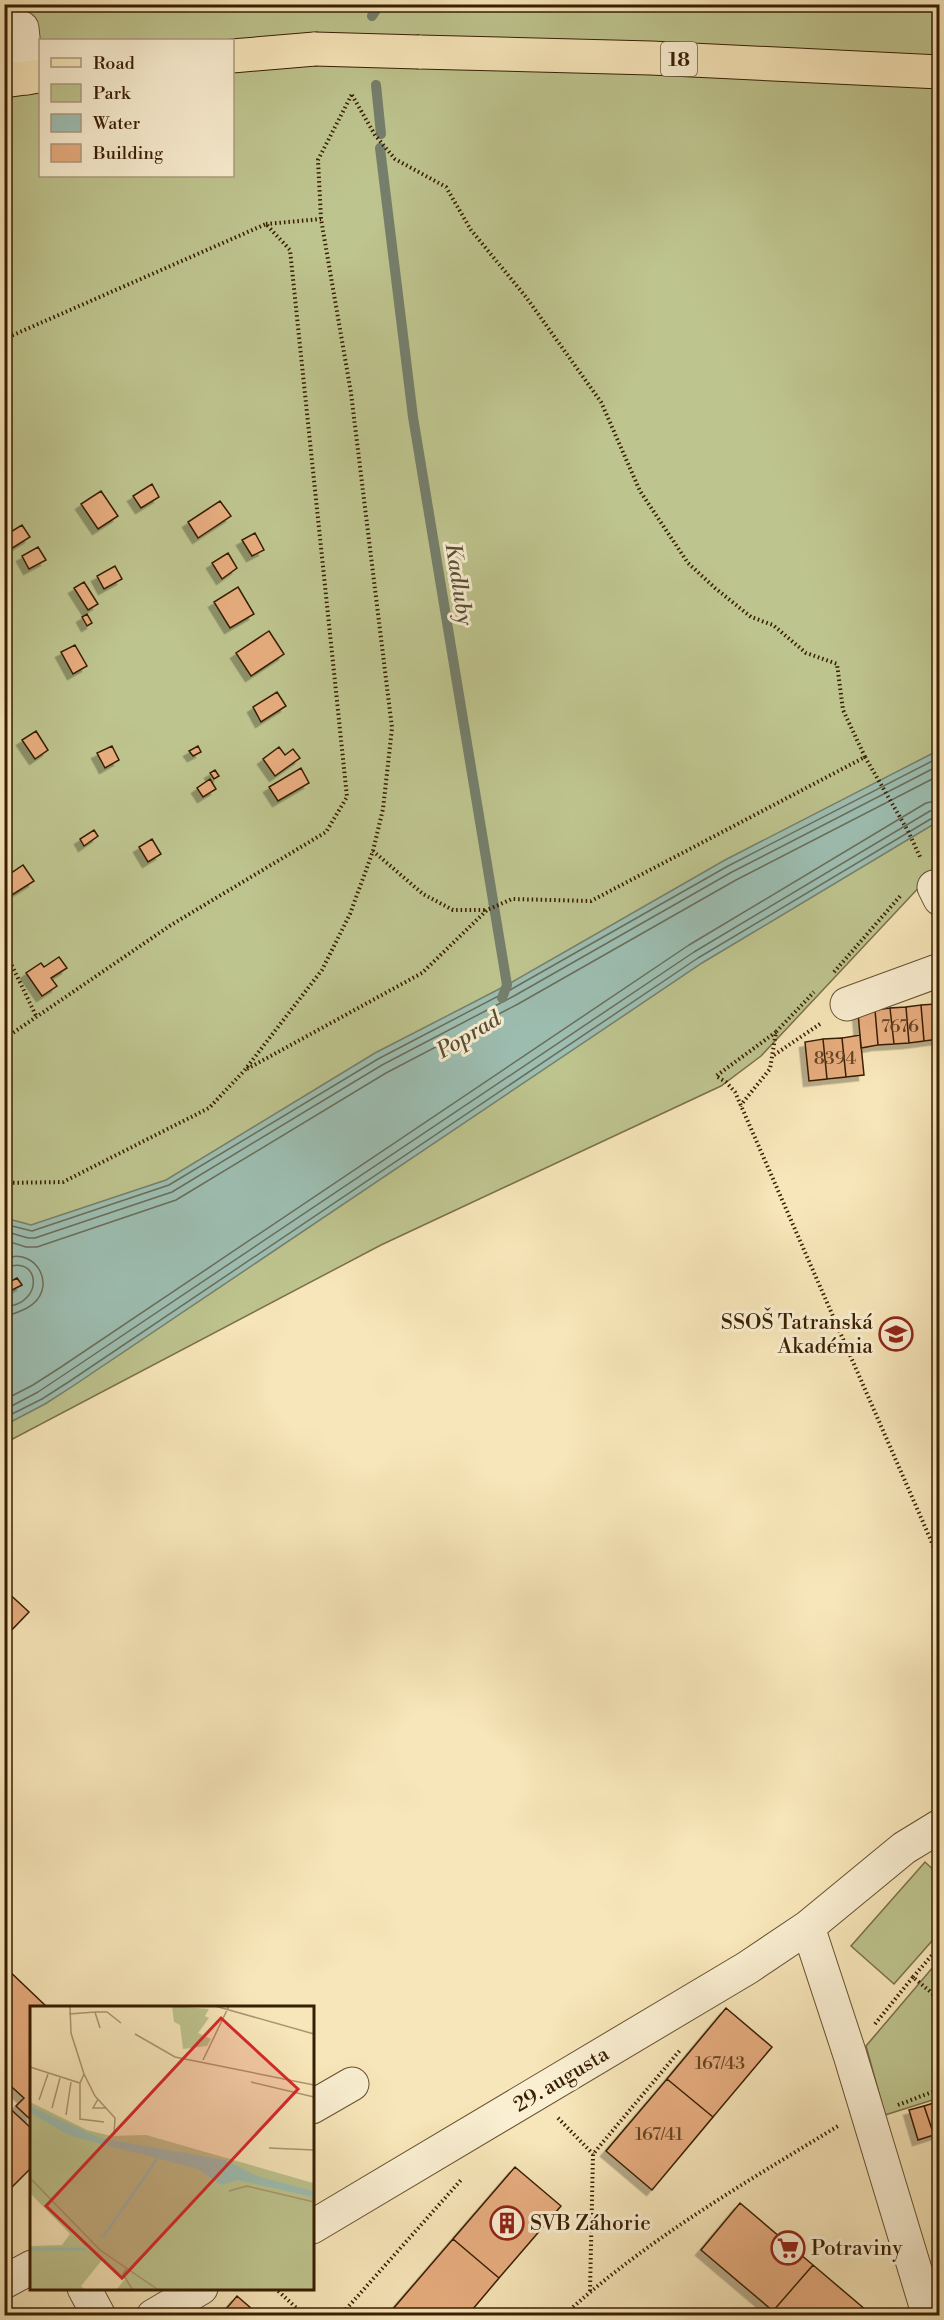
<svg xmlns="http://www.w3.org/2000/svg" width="944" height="2320" viewBox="0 0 944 2320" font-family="'Libre Bodoni',serif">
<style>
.green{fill:#bec48e;stroke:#7b7148;stroke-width:1.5;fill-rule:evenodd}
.water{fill:#9dbfb3;stroke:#757f6c;stroke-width:1.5}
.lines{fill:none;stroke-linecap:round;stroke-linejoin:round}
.shore{stroke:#6a6e5a;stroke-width:1.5}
.stream{stroke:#757f6c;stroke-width:10}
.building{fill:#e7ad7f;stroke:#381e02;stroke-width:1.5;filter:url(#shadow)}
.minor-casing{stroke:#685030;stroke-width:35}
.major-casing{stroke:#381e02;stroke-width:35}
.path{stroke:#381e02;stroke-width:4;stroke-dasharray:1.5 3;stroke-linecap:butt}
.minor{stroke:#faefd2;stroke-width:33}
.major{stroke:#f7e6b9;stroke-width:33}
.major-bridge-casing{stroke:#381e02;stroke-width:35;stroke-linecap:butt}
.major-bridge{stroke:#f7e6b9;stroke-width:33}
.labels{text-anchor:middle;stroke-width:6;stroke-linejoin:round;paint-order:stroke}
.number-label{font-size:18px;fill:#644221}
.shield{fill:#faefd2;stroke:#725d40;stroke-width:1.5}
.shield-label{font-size:20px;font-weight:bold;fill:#381e02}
.poi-label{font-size:21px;fill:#381e02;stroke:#faefd2;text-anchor:start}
.street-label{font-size:21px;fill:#381e02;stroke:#faefd2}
.water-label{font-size:22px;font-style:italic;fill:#564e37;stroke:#faefd2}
.inset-river{fill:none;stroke:#9dbfb3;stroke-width:3}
.inset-road{fill:none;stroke:#ab9670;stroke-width:1.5}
.view{fill:#d62828;fill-opacity:0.15;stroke:#d62828;stroke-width:3}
.inset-edge{fill:none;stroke:#381e02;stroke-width:3}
</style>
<defs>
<filter id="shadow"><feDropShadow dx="-5.5" dy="5.5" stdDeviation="0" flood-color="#0004"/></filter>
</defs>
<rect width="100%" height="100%" fill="#f7e6b9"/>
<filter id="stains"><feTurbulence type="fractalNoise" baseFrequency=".00333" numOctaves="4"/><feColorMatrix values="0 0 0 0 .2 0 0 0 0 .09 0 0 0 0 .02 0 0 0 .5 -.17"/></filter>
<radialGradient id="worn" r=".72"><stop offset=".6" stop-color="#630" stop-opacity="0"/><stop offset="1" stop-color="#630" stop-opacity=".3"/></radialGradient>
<path class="green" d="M77,4l862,1v861l-178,190 -40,30 -340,159 -376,198v-1433zM40,40h192v136h-192z
M925,1862l14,13v58l-45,51 -43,-38z
M939,1960v138l-54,17 -19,-69z"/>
<path class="water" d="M939,750v71l-237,142 -629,423 -28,18 -40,21 -1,-131 18,-9 -5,-7 -12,7v-67l26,7 135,-45 209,-127 132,-68 218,-125z"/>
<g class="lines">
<path class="shore" d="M4,1224l28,7 137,-46 209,-126 132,-69 218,-124 212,-109
M4,1231l24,7h7l137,-46 210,-127 132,-69 218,-124 208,-107
M4,1240l22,7h11l139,-47 210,-127 132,-69 218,-124 204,-105
M4,1259c33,-14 56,31 23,49 -8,4 -14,7 -23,8
M4,1269c35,-18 43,35 0,38
M4,1400l29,-15 28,-18 628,-422 237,-142 14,-3
M4,1410l34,-18 27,-18 629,-422 236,-141 10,-2
M4,1418l38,-19 28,-18 628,-423 236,-141 6,-1"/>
<path class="stream" d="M372,16l8,-12
M376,85l5,49
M380,148l33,269 94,568 -5,13"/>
</g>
<path class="building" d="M152,484l7,13 -18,11 -8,-12z
M101,491l17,25 -20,13 -17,-25z
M220,501l11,15 -33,22 -10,-16z
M22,525l8,12 -24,15 -2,-16z
M255,533l9,17 -12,6 -10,-16z
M38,547l8,13 -17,9 -7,-13z
M228,553l9,15 -15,11 -10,-16z
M115,566l7,13 -18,10 -7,-13z
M84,582l14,22 -10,6 -14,-22z
M238,587l16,27 -24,14 -16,-26z
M87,614l5,9 -5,3 -5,-9z
M269,631l15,23 -33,22 -15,-23z
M75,645l12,21 -14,8 -12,-22z
M277,692l9,14 -25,16 -8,-15z
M36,731l12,19 -13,9 -13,-19z
M112,746l7,14 -14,8 -8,-15z
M198,746l3,6 -8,4 -4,-5z
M279,747l6,8 8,-6 7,9 -25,18 -12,-17z
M301,768l8,15 -31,18 -9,-14z
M215,770l4,6 -5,3 -4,-6z
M210,779l6,10 -13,8 -6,-9z
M94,830l4,6 -14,10 -4,-7z
M152,839l9,15 -13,8 -9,-15z
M23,865l11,16 -30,19v-22z
M59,957l8,11 -16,10 6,8 -15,10 -16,-23 15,-10 3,4z
M936,1004h4l-1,35z
M936,1004l3,35 -15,2 -3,-36z
M921,1005l3,36 -15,2 -3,-36z
M906,1007l3,36 -15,1 -4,-36z
M890,1008l4,36 -16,1 -3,-35z
M875,1010l3,35 -17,3 -3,-36z
M860,1035l4,40 -18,2 -4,-39z
M842,1038l4,39 -19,2 -4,-40z
M823,1039l4,40 -18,2 -4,-39z
M17,1278l5,7 -18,9v-9z
M4,1589l25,23 -25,26z
M4,1966l44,42h-16v113l-16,-15 8,-8 -20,-18z
M726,2008l46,39 -59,70 -46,-38z
M667,2079l46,38 -61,73 -46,-39z
M937,2102l3,6v25l-6,2 -10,-29z
M4,2103l28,26v38l-28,28z
M924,2106l10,29 -16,5 -9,-30z
M515,2167l46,39 -62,72 -46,-39z
M740,2203l73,62 -40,46 -72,-61z
M453,2239l46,39 -32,38h-68l-7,-6z
M813,2265l60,51h-95l-5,-5z
M237,2296l23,20h-40z"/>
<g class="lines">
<defs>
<path id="minor" d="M4,22l18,6 5,50
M934,887l6,12
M847,1004l93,-34
M808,1927l42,128 79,261
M312,2107l40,-23
M312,2227l435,-259 61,-41 96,-79 36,-22
M4,2282l28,-15
M84,2288l15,28
M153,2316l48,-28"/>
<path id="major" d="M419,52l232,6 289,14
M232,56l83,-7
M4,81l36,-5"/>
</defs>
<use href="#minor" class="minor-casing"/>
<use href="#major" class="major-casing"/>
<path class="path" d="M340,4l1,9
M352,95l23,40 20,24 51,28 25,43 55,67 75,105 39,89 48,72 27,25 36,29 22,8 33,28 31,11 6,46 22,47 -274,144 -79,-2 -25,11
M266,224l55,-5
M4,339l262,-115 24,26 57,547 -21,35 -155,93 -167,114
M865,757l43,74 13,28
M4,949l33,69
M834,972l68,-78
M776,1032l-60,44 10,6 9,10 205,469
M774,1055l46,-31
M247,1069l175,-96 65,-63h-34l-30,-16 -50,-43
M740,1106l30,-37 6,-37 38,-40
M4,1183l59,-1 146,-74 35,-37 78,-101 28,-56 23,-63 10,-42 9,-81 -41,-335 -30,-174 -3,-59 34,-66
M913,1977l27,-31
M875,2024l38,-47 27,23
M898,2105l42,-16
M558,2118l35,36
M275,2288l30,28
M590,2291l3,-137 88,-105
M340,2316l121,-136
M563,2316c83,-76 180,-132 275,-190"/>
<use href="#minor" class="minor"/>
<use href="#major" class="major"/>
<defs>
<path id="major-bridge" d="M315,49l104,3"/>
</defs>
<use href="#major-bridge" class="major-bridge-casing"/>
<use href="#major-bridge" class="major-bridge"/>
</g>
<defs>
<symbol id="school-ring" viewBox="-11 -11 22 22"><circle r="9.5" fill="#faefd2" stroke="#8f2418" stroke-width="1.5"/><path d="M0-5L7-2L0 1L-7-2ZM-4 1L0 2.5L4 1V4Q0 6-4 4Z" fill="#8f2418"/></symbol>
<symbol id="building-ring" viewBox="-11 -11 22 22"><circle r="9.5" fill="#faefd2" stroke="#8f2418" stroke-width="1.5"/><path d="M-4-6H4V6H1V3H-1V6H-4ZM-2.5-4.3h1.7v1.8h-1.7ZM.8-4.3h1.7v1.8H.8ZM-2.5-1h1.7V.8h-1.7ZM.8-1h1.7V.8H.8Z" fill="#8f2418"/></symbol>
<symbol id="supermarket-ring" viewBox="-11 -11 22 22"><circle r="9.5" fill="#faefd2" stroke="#8f2418" stroke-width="1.5"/><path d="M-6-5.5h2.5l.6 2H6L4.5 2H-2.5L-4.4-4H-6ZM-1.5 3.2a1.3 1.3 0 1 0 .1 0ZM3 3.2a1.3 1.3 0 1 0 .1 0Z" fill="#8f2418"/></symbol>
</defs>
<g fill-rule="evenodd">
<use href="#school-ring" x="877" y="1315" width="38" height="38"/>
<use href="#building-ring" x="488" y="2204" width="38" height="38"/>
<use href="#supermarket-ring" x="769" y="2229" width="38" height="38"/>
</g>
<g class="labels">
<g class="number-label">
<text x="900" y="1032">7676</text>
<text x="835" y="1064">8394</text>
<text x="720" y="2069">167/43</text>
<text x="659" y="2140">167/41</text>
</g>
<rect class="shield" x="661" y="42" width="36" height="34" rx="4.5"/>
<g class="shield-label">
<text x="679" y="66">18</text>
</g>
<g class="poi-label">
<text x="873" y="1329" text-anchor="end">SSOŠ Tatranská<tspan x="873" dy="24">Akadémia</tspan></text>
<text x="530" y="2230">SVB Záhorie</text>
<text x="811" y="2255">Potraviny</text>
</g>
<g class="street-label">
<text transform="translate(561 2079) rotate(-31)" y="7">29. augusta</text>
</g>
<g class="water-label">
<text transform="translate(460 584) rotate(81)" y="8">Kadluby</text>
<text transform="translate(468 1034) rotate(-31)" y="8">Poprad</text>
</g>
</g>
<g transform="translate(30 2006)">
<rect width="284" height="284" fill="#f7e6b9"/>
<path d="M142,0l37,3 -4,7 4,2 -11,15 13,6 -4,7 -24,3 -3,-24 -6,-3zM0,96l57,28 24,6 35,-1 167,48v106h-196l8,-10 -23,-19 -21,26 3,3h-54v-43l32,-1 8,-11 -40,-41z" fill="#bec48e"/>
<path d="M0,100l70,32 125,22 32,16 56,15v6l-75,-17 -17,5 -23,-16 -127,-33 -41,-23z" fill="#9dbfb3"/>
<path class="inset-river" d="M73,231l54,-78M0,243h56"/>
<path class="inset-road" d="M40,0l1,27 13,41 11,22 20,22 -1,17M185,0l99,28M65,6h12l14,11M39,8l26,-2 5,16M105,28l40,23 139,28M173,54l26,-54M0,61l50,16 4,-9M221,76l63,15M50,77v36l24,3M68,93l-5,9h14M9,94l9,-26M22,102l8,-30M36,109l5,-33M239,142l45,2M0,172l70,72 57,39M199,185l18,-5 67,16M96,263l-3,5 9,15"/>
<path class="view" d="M191,12l77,71 -176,189 -76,-72z"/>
<rect width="284" height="284" class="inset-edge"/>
</g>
<rect width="944" height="2320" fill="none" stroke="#f7e6b9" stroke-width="24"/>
<rect x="6" y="6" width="932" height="2308" fill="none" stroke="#381e02" stroke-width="3"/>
<rect x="12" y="12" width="920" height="2296" fill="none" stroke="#381e02" stroke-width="1.5"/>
<rect x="39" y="39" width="195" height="138" fill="#faefd2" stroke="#ac9b7f" stroke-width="1.5"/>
<rect x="51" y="58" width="30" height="9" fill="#f7e6b9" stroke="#ac9b7f" stroke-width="1.5"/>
<text x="93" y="69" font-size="18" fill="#381e02">Road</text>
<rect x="51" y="84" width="30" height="18" fill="#bec48e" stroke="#ac9b7f" stroke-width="1.5"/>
<text x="93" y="99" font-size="18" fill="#381e02">Park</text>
<rect x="51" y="114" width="30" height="18" fill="#9dbfb3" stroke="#ac9b7f" stroke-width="1.5"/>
<text x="93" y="129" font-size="18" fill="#381e02">Water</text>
<rect x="51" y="144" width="30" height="18" fill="#e7ad7f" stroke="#ac9b7f" stroke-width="1.5"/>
<text x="93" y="159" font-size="18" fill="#381e02">Building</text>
<rect width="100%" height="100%" filter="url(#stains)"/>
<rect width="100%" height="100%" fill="url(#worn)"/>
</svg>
